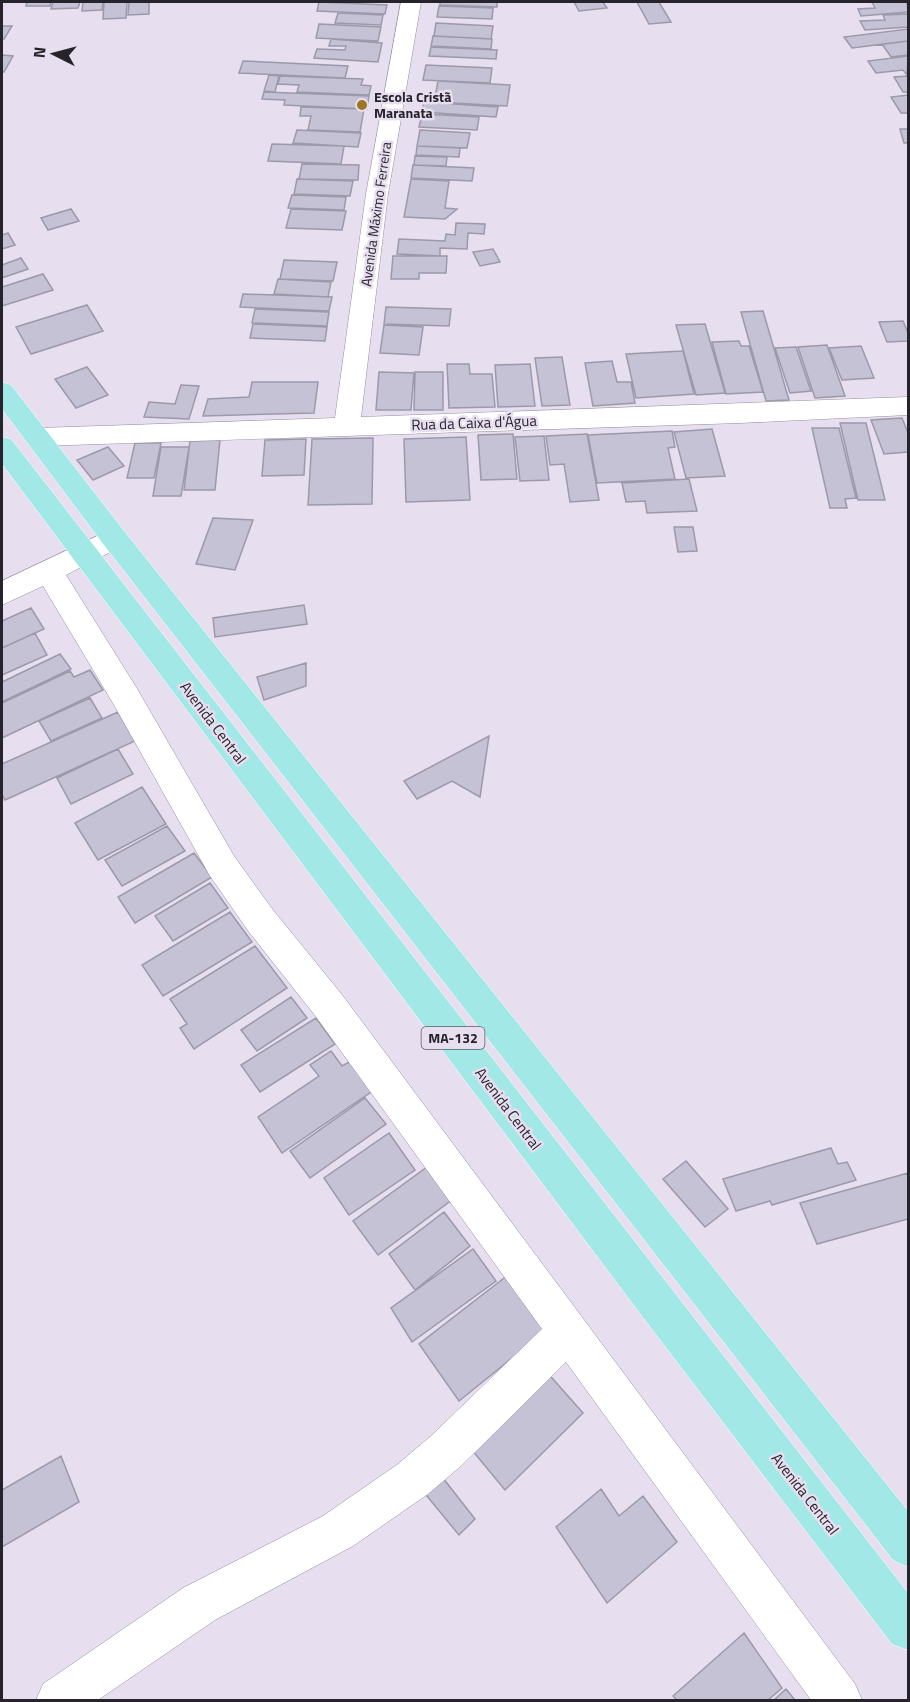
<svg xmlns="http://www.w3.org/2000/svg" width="910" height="1702" viewBox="0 0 910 1702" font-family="'Titillium Web',sans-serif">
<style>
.building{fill:#c4c2d4;stroke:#9b99aa;stroke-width:1.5}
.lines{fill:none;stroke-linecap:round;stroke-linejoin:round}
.minor-casing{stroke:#958d9d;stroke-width:1}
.major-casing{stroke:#fff;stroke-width:1}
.minor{fill:#fff;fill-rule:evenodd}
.major{fill:#a1e8e6;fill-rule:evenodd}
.poi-dot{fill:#9e7624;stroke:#e7def0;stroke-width:2}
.labels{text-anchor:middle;stroke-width:5;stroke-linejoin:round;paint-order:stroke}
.far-poi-label{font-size:14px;font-weight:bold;fill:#26232a;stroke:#e7def0;text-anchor:start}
.far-street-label{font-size:14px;fill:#26232a;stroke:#e7def0}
.shield{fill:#e7def0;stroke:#605b65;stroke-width:1.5}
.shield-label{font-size:14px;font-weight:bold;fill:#26232a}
.street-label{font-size:15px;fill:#26232a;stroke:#e7def0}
</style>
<rect width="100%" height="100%" fill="#e7def0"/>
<path class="building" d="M27,2h24l-1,4h-24z
M53,2h27l-2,6 -27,1z
M83,2h20l-1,8 -20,1z
M104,2h23l-1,16 -23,1z
M129,2h20v12l-21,1z
M319,2l68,3 -2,9 -68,-3z
M440,2h57v5l-57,-2z
M574,2h29l4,6 -28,3z
M637,2h22l12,20 -22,2z
M872,2h35l1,10 -47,4 -3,-7 17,-1z
M439,6l54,2 -1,11 -55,-2z
M338,13l45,2 -2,10 -46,-2z
M908,14v13l-43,3 -5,-9 25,-1 -2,-5z
M436,23l57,3 -2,13 -57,-3z
M319,24l62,3 -3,14 -62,-3z
M2,26h10l-8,13h-2z
M908,29v12l-56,7 -8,-11z
M433,36l59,3 -1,10 -60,-3z
M331,39l51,4 -4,19 -64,-4 3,-9 28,1 1,-4h-17z
M908,41v14l-17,2 -9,-13z
M431,47l66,3 -1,9 -67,-3z
M2,55l11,1 -9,16h-2z
M908,56l-1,19 -4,-5 -27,3 -8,-12z
M243,61l105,5 -3,12 -106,-5z
M426,65l66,3 -2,15 -67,-3z
M269,75l10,1 -4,16 -11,-1z
M280,76l83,3 -2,6 10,1 -2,9 -72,-3 2,-7 -21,-1z
M908,76v16h-5l-9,-15z
M438,81l72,4 -3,21 -73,-4z
M264,92l105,4 -2,13 -83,-4 1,-5 -23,-1z
M908,95v18h-7l-10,-16z
M424,102l74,5 -2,10 -74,-5z
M301,107l63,2 -4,23 -52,-2 3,-14h-11z
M422,114l57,3 -2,13 -58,-3z
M900,129h8v14h-4z
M297,130l64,3 -3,14 -65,-4z
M420,130l50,3 -3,15 -50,-2z
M272,144l72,2 -3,18 -73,-3z
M417,146l43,2 -1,9 -43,-2z
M415,156l32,1 -1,9 -32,-1z
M302,164l57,1 -1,15 -59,-1z
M413,165l61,3 -2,13 -61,-3z
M297,179l56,2 -3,15 -56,-2z
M411,179l38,2 -4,27 12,1 -12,10 -41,-2z
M292,195l54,2 -2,13 -56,-2z
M71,209l8,12 -31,9 -7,-12z
M291,209l55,2 -4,19 -56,-2z
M456,223l29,1 -1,10 -16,-1 -1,16 -27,-1v8l-43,-2 2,-15 46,2 1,-7 9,1z
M8,233l7,12 -13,4v-14z
M493,249l7,13 -20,4 -7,-14z
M393,256h54l-1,17h-27v6h-28z
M21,258l7,11 -26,9v-13z
M284,260l53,2 -4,19 -53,-2z
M43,274l10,16 -51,16v-19z
M278,279l53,3 -3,15 -54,-3z
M243,294l89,3 -3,14 -89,-4z
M87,305l16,26 -72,23 -15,-27z
M386,307l65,2 -2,17 -65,-2z
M255,309l74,3 -2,14 -75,-3z
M763,311l26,89 -23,1 -25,-89z
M903,321l5,12v8l-21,1 -8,-20z
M253,324l74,3 -2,14 -75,-3z
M705,324l20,69 -29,2 -20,-70z
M384,325l39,2 -4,28 -39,-2z
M739,341l2,5h8l14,46 -37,2 -14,-52z
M827,345l18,51 -30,2 -17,-51z
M861,346l13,32 -32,2 -13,-32z
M796,347l15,44 -21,2 -15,-45z
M683,351l11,43 -58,4 -10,-44z
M562,357l8,48 -28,1 -7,-48z
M612,361l5,21h14l4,21 -42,3 -8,-43z
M447,364h22l1,10h22l3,33 -46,1z
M530,364l5,42 -37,1 -3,-42z
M87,367l21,28 -32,13 -21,-29z
M379,372l35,1 -3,37h-35z
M415,372h28v38h-29z
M252,382h66l-4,31 -111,3 5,-17 41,-2z
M181,385l18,1 -10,33 -45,-2 5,-15 26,2z
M902,418l6,15v19l-24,2 -13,-34z
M840,423h26l19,77h-27z
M812,428h27l17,70 -11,1 2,9h-17z
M712,429l13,47 -39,2 -12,-46z
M672,431l3,16 -7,1 7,31 -78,4 -9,-48z
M513,434l4,45 -36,1 -3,-45z
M587,434l12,66 -29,2 -6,-38 -14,1 -4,-29z
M544,436l5,44 -29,1 -5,-44z
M466,437l4,63 -64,2 -2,-63z
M373,438l-1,66 -64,1 4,-66z
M306,439l-2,36 -42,1 3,-36z
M220,440l-5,50h-31l6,-49z
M135,443h26l-7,35h-27z
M108,447l16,19 -31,14 -16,-20z
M161,447h28l-8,49h-28z
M689,479l8,32 -50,2 -2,-12 -19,1 -4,-19z
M213,518l40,2 -18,50 -39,-6z
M674,527h19l4,24 -19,1z
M304,605l3,19 -92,13 -2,-19z
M31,608l13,21 -42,19v-27z
M35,633l12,22 -45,20v-27z
M60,654l11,15 -69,33v-20z
M306,663v23l-42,14 -7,-23z
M90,670l13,20 -101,48v-35l68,-32 4,6z
M90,698l12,20 -51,23 -12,-20z
M118,712l17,29 -130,59 -3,-5v-31z
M489,736l-9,61 -28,-16 -35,18 -13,-18z
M118,749l15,25 -62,30 -14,-26z
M142,787l24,37 -68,36 -23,-37z
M167,826l18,25 -63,35 -17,-26z
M194,853l18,24 -77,46 -17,-26z
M210,883l18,25 -55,33 -18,-25z
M230,912l22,30 -89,54 -21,-31z
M255,946l32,42 -93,61 -14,-21 7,-4 -17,-25z
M291,997l16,21 -50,33 -16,-21z
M316,1018l19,26 -75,48 -19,-27z
M331,1051l11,15 9,-5 23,29 -92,63 -24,-36 61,-41 -9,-11z
M365,1098l21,26 -76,54 -20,-27z
M389,1133l26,37 -66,45 -25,-37z
M831,1148l7,16 9,-2 9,18 -84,25 -2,-4 -34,10 -13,-32z
M686,1161l42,48 -23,18 -42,-48z
M427,1167l26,32 -75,56 -25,-34z
M908,1173v46l-91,25 -17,-41z
M444,1212l26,34 -55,44 -26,-36z
M473,1249l23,32 -84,61 -21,-34z
M508,1275l40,54 -89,72 -40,-57z
M545,1370l38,43 -78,77 -38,-46z
M61,1456l18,46 -77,45v-57z
M439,1473l36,46 -16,16 -37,-45z
M601,1489l18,27 24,-20 34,46 -70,61 -51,-76z
M744,1633l38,55 -14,12h-91l-4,-4z
M786,1689l9,11h-21z"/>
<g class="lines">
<defs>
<path id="minor" d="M401,2h20l-33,192 -27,223 547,-20v18l-168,8 -701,23 -9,-3 -4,-6 4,-6 9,-3 296,-10 31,-224z
M114,528l10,3 4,7 -4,7 -58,30 70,112 98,169 39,54 70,86 512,688 7,16h-51l-245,-338 -105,104 -33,28 -75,52 -138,74 -117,80h-62l7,-16 140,-96 140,-72 75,-52 33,-28 111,-107 -225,-311 -68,-86 -39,-56 -96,-171 -71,-119 -41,19v-24z"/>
<path id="major" d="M2,382l9,3 113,146 784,980v56l-15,-7 -789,-1015 -102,-136z
M2,437l9,2 897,1154v57l-16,-6 -247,-324 -643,-856z"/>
</defs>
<use href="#minor" class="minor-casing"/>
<use href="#major" class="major-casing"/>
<use href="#minor" class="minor"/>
<use href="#major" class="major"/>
</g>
<circle class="poi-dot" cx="362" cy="105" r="6"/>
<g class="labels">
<g class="far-poi-label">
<text x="374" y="102">Escola Cristã<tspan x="374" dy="16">Maranata</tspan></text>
</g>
<g class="far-street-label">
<text transform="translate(376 214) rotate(-82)" y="5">Avenida Máximo Ferreira</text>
</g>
<rect class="shield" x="421.5" y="1027" width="63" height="22" rx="4.5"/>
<g class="shield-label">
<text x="453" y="1043">MA-132</text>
</g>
<g class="street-label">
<text transform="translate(474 423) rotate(-2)" y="5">Rua da Caixa d'Água</text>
<text transform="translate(213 723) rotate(53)" y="5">Avenida Central</text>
<text transform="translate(508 1109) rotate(53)" y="5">Avenida Central</text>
<text transform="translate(805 1494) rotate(52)" y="5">Avenida Central</text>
</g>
</g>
<rect width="910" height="1702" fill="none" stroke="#26232a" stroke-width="6"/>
<g transform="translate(54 54) rotate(276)" stroke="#e7def0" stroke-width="4.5" paint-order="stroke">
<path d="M0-4.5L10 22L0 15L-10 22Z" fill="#26232a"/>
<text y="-9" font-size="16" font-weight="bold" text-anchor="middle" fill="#26232a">N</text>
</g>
</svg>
